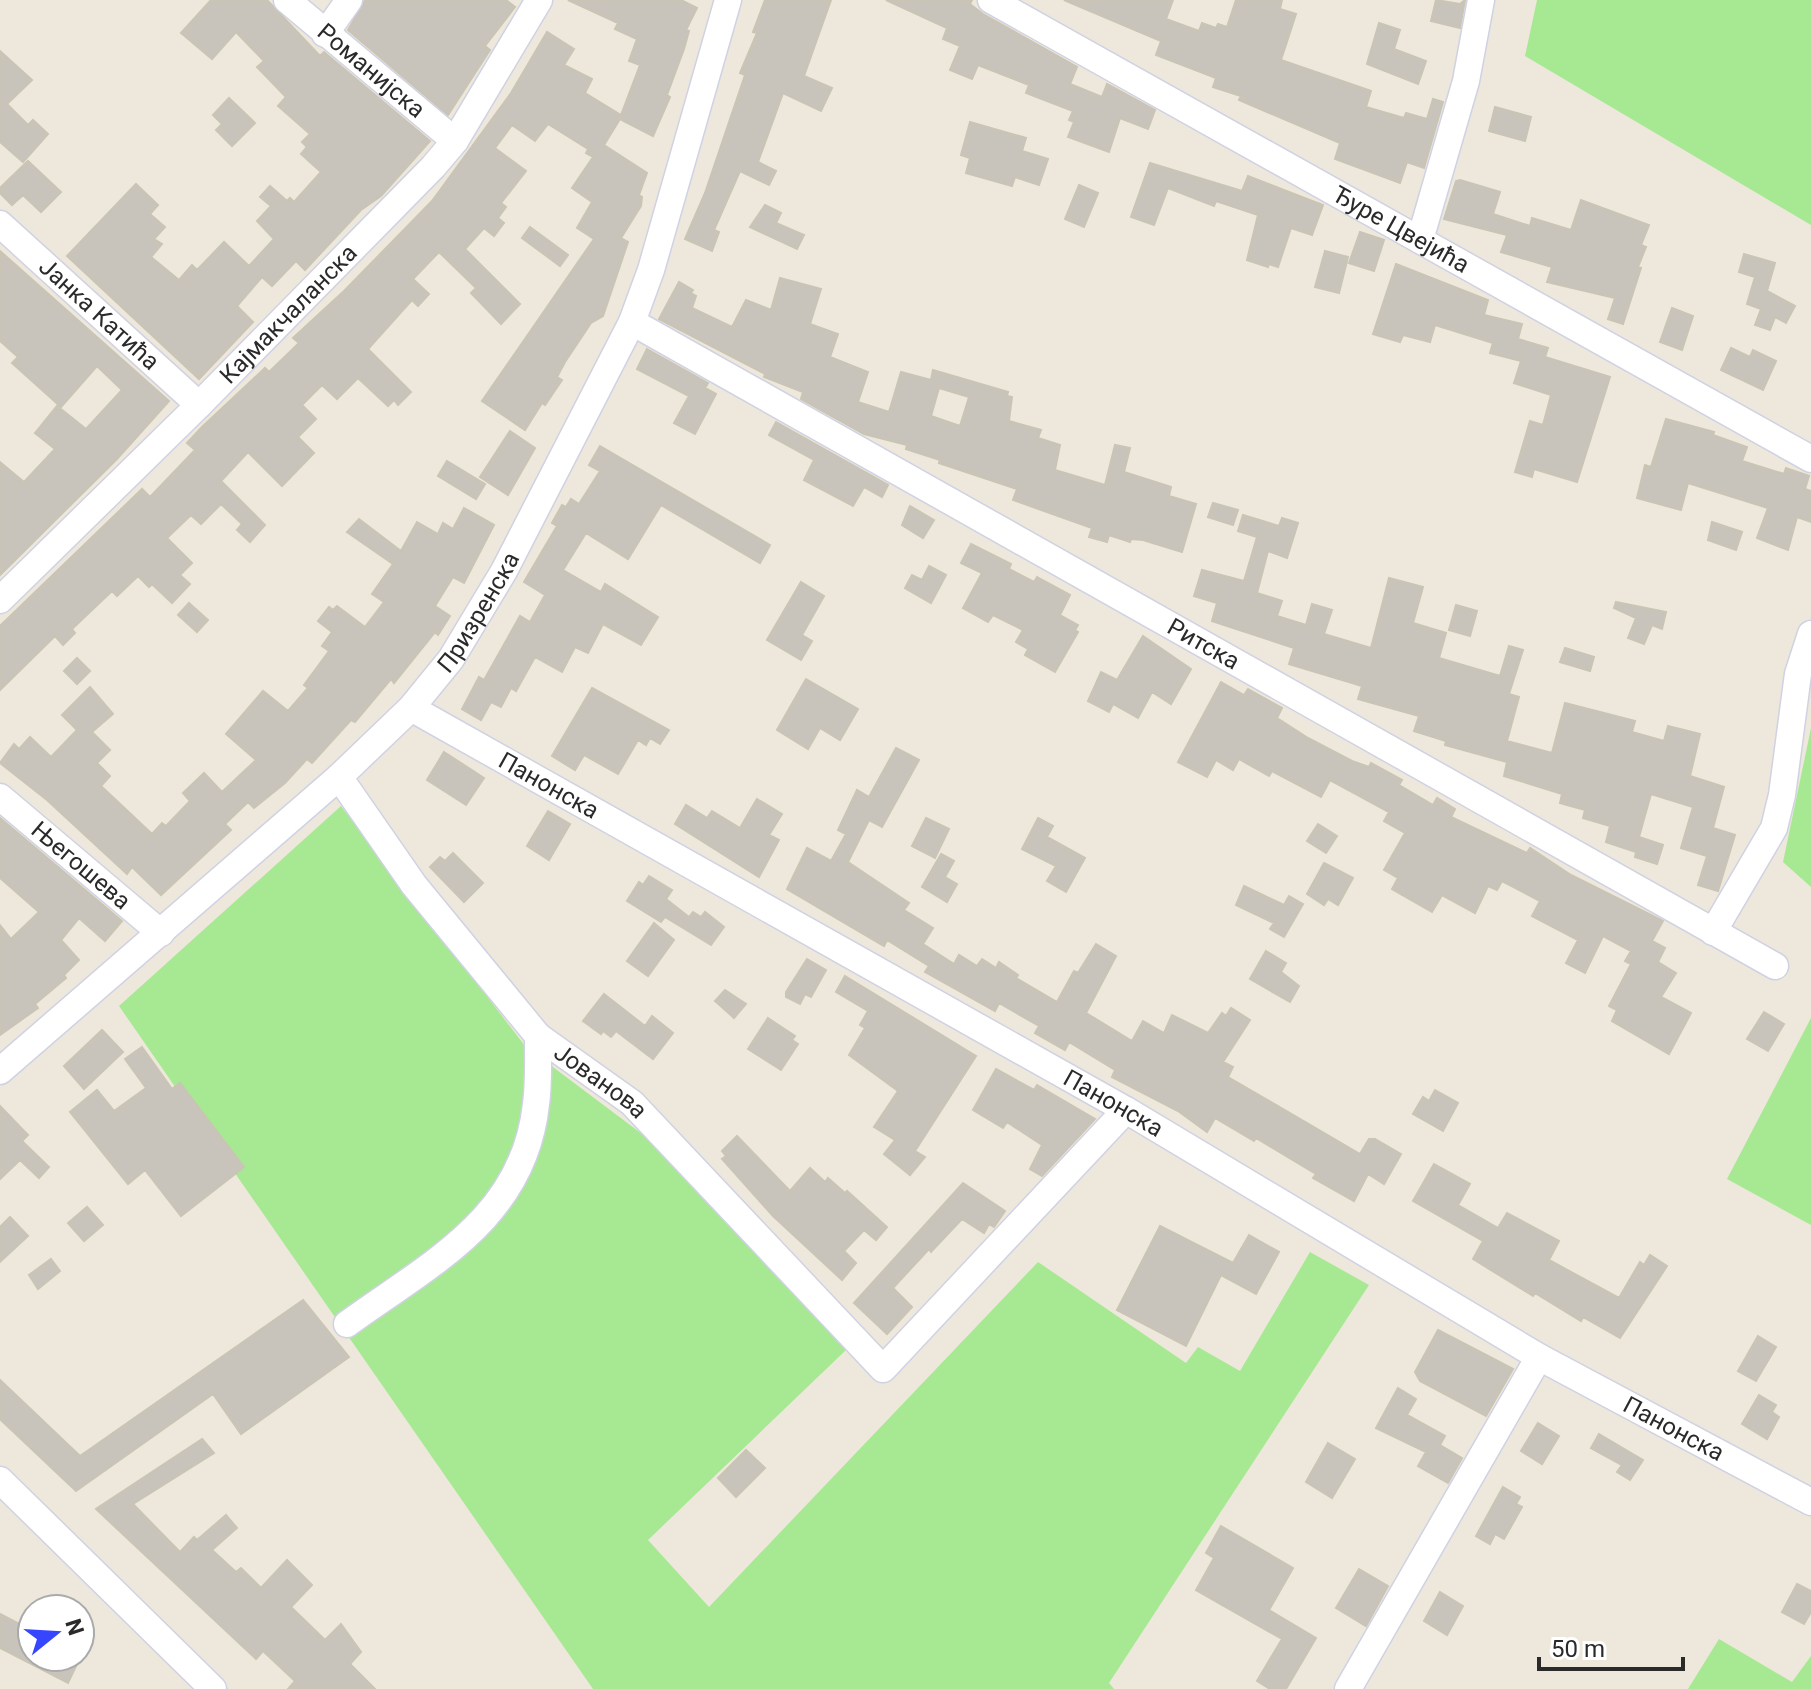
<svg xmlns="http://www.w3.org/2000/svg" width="1811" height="1689" viewBox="0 0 1811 1689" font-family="Roboto,sans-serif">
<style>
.green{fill:#a7e893}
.building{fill:#c9c4bb;stroke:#c9c4b4;stroke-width:2;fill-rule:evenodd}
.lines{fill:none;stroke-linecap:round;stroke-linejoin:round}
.minor-casing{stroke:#d0d2e4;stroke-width:29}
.minor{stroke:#fff;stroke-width:26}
.labels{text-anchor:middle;stroke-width:8;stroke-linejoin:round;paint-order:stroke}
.street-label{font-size:24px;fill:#2a2a2a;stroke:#fff}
</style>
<rect width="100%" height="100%" fill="#ede8db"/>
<path class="green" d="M1537,0h274v225l-286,-169z
M1811,728v159l-28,-25z
M341,806l184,240 121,91 200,213 -198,190 61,67 329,-345 148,101 12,-16 42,24 70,-119 59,33 -260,398 5,6h-521l-474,-683z
M1811,1018v207l-84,-46z
M1719,1639l73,43 19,-26v33h-123z"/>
<path class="building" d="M211,0h56l53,56 4,-4 106,89 -49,55 -20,14 -56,60 -9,-9 -24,25 -10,-9 -25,29 16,16 -54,57 -132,-123 69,-72 22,21 -8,9 15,13 -11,12 8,5 -11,13 28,23 13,-15 5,5 27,-28 25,24 25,-27 -17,-18 14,-15 -11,-9 10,-11 17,15 3,-3 4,4 27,-30 -20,-18 6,-7 -5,-5 8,-8 -32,-28 8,-9 -29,-30 7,-6 -28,-29 -24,27 -31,-26z
M365,0h141l9,7 -30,39 5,4 -42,65 -100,-85z
M568,0h113l16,8 -11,22 3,1 -5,18 -17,46 3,2 -17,39 -33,-17 -16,26 43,28 -8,22 3,2 -1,9 -20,32 7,4 -25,74 -12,7 -26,39 -8,15 5,3 -17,25 -3,-2 -17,27 -43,-29 112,-162 -17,-11 15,-26 -20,-14 21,-31 -7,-4 2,-4 -40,-25 -13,17 -23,-16 -17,23 31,23 -25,32 5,4 -8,11 6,5 -10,13 -10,-8 -19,21 55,55 -19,20 -30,-31 5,-5 -37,-36 -26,27 16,15 -11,12 -6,-6 -44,49 43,43 -13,13 -4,-5 -6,6 -30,-28 -21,21 -15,-14 -20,20 14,14 -18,18 16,16 -32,33 -34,-34 -27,29 44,44 -15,17 -13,-12 5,-6 -21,-20 -20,20 -10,-9 -24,23 25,25 -12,12 10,9 -18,19 -20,-19 -3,3 -11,-11 -21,20 -5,-5 -40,38 3,4 -12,12 -8,-9 -55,54v-64l142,-137 8,8 45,-47 -8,-7 15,-16 63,-59 4,4 30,-29 -6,-5 51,-47 88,-90 79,-108 36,-61 27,17 -10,16 28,14 -7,14 36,22 19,-50 -11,-4 8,-22 -22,-10 3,-6z
M765,0h66l-27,76 28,12 -11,23 -38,-18 -25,69 18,9 -7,14 -29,-14 -26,59 5,2 -7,19 -27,-12 20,-46 40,-118 -5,-2 17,-40 -4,-1z
M886,0h86l-2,4 13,10 94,53 -7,17 32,13 5,-13 48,26 -7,19 -28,-11 -11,34 -41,-15 6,-15 -5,-2 4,-9 -47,-18 3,-8 -51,-20 -6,14 -22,-9 10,-24 -17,-7 4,-11z
M1064,0h109l-7,19 33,12 3,-8 14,5 2,-4 9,3 9,-27h46l-2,9 16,5 -15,46 90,31 -5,16 38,11 2,-5 21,6 6,-20 10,3 -19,66 -17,-6 -7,21 -65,-24 5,-16 -101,-43 2,-4 -28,-9 3,-9 -60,-23 5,-14z
M1436,0l24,4 5,-4 -5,28 -29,-7z
M1379,23l21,7 -6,19 32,12 -8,23 -51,-20z
M0,51l32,29 -25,24 21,21 5,-5 15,14 -25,28 -23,-20z
M229,98l26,25 -23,23 -16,-16 6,-6 -9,-9z
M1495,107l36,10 -6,24 -36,-10z
M970,122l56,16 -4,13 26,8 -9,26 -24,-8 -3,9 -46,-13 4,-15 -9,-3z
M28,161l33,31 -20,20 -18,-17 -11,10 -12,-12v-5z
M1150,163l92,28 6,-15 75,29 -11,30 -21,-7 -13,39 -9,-3 -1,3 -21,-7 11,-45 -42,-14 -2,5 -46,-18 -14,37 -23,-8z
M1460,180l40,12 -7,22 37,12 2,-8 39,12 10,-30 68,25 -8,20 5,2 -8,20 3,1 -18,56 -15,-5 7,-21 -68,-16 5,-15 -51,-15 6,-17 -63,-16 12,-38z
M1079,185l19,8 -14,34 -19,-8z
M765,205l16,8 -5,10 28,12 -7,14 -47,-22z
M530,227l38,28 -8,11 -38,-28z
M1360,232l24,8 -10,31 -25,-8z
M0,251l169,150 -52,58 -117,116v-113l24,20 31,-33 -20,-16 22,-27 29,23 36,-39 -25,-24 -36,41 -49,-44 6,-6 -18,-16z
M1325,251l23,6 -9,36 -24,-6z
M1744,254l31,9 -8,28 28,15 -9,17 -11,-6 -5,13 -15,-5 6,-16 -14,-5 8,-27 -16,-5z
M1396,264l92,36 -4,15 38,9 -4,15 30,9 -3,9 65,20 -33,105 -43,-13 -2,8 -17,-5 15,-51 13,4 8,-30 -37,-12 7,-22 -31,-8 3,-10 -58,-18 -5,17 -27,-7 -3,7 -27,-8z
M780,278l41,11 -11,35 28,10 -8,23 38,15 -10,30 31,10 12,-40 30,8 2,-10 75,22 -1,4 5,1 -3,24 32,9 -3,8 22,7 -5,25 50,15 10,-40 15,3 -6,24 47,15 -2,9 27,8 -14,48 -39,-12 -12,-1 -1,3 -21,-7 -2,7 -18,-5 3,-9 -79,-28 4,-11 -78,-26 1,-3 -34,-11 1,-4 -43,-11 -63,-35 2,-7 -39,-15 1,-3 -106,-55 20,-37 14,8 -2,3 5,3 -4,12 40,19 14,-27 25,10zM939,388l30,9 -9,29 -29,-10z
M1672,308l21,8 -11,34 -22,-8z
M1731,348l19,9 3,-7 23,11 -13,29 -42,-20z
M647,349l61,34 -3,5 11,6 -21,40 -21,-11 15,-27 -52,-27z
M1666,419l48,13 -1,3 34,12 -5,14 42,13 2,-6 23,8 -4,13 6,2v31l-14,-5 -9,33 -31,-12 11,-30 -80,-25 -7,27 -44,-12 8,-33 6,2z
M776,422l112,63 -6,12 -18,-10 -11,19 -49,-26 10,-20 -45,-25z
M510,431l25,17 -27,47 -28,-18z
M600,446l170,99 -10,18 -99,-58 -33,54 -42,-26 -23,37 38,22 4,-8 53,33 -17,28 -38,-21 -15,29 -13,-6 -13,25 -27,-15 -19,34 -5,-3 -10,19 -10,-5 -10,18 -19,-11 17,-32 5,3 36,-64 10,6 15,-27 -21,-13 33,-56 -5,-3 10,-18 4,2 5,-8 8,5 21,-33 -11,-6z
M447,461l38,23 -9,15 -38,-23z
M1213,503l25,7 -5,15 -25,-8z
M910,506l24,14 -11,18 -21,-13z
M464,508l30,17 -30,58 -11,-6 -18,29 15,10 -12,19 -3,-3 -41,51 -3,-4 -36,43 -4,-2 -39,43 -5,-4 -22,24 -31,25 -6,-6 -23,22 6,6 -70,65 -29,-28 -5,7 -80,-74 -47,-37 14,-19 5,5 11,-12 21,20 26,-27 -15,-15 28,-28 23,27 -21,18 18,18 -13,13 13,13 -9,10 51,48 10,-11 4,3 24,-25 -7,-8 21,-20 18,19 34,-32 -30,-26 37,-43 25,20 20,-23 -4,-3 25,-34 -7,-5 10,-14 -14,-11 11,-14 4,3 4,-4 28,21 19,-25 -12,-8 21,-30 -46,-32 12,-13 42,32 16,-29 21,12 5,-11 10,6z
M1243,515l36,11 3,-8 16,5 -11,35 -19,-7 -11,42 25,8 -5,15 29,9 6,-21 20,6 -8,24 47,14 18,-70 34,9 -10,36 33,10 -7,25 61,18 9,-30 14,4 -14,44 10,3 -12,44 45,12 13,-50 70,18 -3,11 32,9 4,-15 32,8 -10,42 34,11 -11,41 22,7 -17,56 -20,-6 9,-29 -26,-8 12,-41 -42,-13 -12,43 24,8 -6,19 -22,-7 1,-5 -30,-10 4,-16 -27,-8 2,-8 -25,-7 2,-9 -58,-18 3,-14 -62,-17 1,-4 -32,-10 5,-15 -61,-17 4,-13 -73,-22 5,-16 -82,-27 5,-18 -23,-7 8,-26 42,11 13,-44 -19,-6z
M1712,522l30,10 -6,18 -28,-10z
M971,544l40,20 -2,5 25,13 3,-5 33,18 -10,20 18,10 -3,5 3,2 -23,40 -30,-17 3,-6 -12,-7 7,-12 -30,-15 -5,7 -25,-14 19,-35 -21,-10z
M929,566l17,9 -15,28 -26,-15 7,-13 10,5z
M801,582l23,14 -22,39 10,6 -11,19 -34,-20z
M1616,602l50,10 -4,17 -10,-4 -8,19 -16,-6 8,-20 -22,-10z
M189,603l19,17 -11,12 -19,-17z
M1456,605l21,6 -7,25 -21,-6z
M1143,636l48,33 -20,35 -19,-12 -14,26 -25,-14 -4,8 -21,-11 13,-29 16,8z
M1565,648l29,9 -4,14 -30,-9z
M77,658l13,13 -13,13 -13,-13z
M806,679l52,30 -18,31 -20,-12 -12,21 -31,-19z
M1221,682l23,13 4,-6 34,19 -5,10 31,20 44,23 17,6 2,-4 31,17 -3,5 34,20 4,-7 18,11 -4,8 76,36 3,-5 41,27 92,46 -11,20 13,7 -7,14 18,11 -15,24 30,16 -22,41 -57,-33 5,-11 -8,-4 22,-42 -6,-3 6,-10 -28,-15 -18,37 -19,-10 12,-23 -46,-24 8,-15 -38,-20 -5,9 -9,-4 -13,27 -33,-18 -10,17 -40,-23 6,-11 -14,-8 21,-37 -21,-12 5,-9 -59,-32 -9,17 -49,-26 -3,5 -30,-17 -6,11 -17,-10 -9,17 -29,-15z
M592,688l77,42 -9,14 -10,-6 -4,7 -8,-5 -20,34 -34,-19 -9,15 -23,-14z
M896,748l23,12 -37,67 -13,-7 -21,42 61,41 -5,7 29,18 -10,16 31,20 5,-9 18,11 5,-7 14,9 3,-6 19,13 -2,3 41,24 17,-31 4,2 18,-29 20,12 -30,57 46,28 11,-20 21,12 8,-18 36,18 14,-20 4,3 5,-8 19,12 -27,42 10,5 -5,10 132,77 9,-15h6l26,15 -17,30 -16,-10 -14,27 -41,-23 3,-4 -60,-36 -2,3 -39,-23 -8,14 -29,-21 -66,-34 3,-7 -46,-28 -4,8 -30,-17 4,-7 -40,-23 -4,8 -70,-39 4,-6 -42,-26 -3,6 -97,-57 20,-41 24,13 15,-27 -8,-4 19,-40 12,7z
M444,752l40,26 -18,27 -39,-25z
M757,799l25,15 -13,21 10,5 -20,37 -84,-53 11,-19 21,13 5,-7 28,17z
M548,811l22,13 -21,36 -22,-14z
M0,818l122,103 -17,20 -26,-23 -18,22 18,20 -15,15 2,3 -31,26 3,4 -38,27v-110l11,14 28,-27 -39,-34z
M926,818l23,11 -14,29 -23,-12z
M1038,818l15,8 -6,11 38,21 -19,34 -19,-11 9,-15 -34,-17z
M1318,824l19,12 -11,17 -19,-12z
M453,853l30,30 -19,19 -34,-35 10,-10 5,4z
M941,854l13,7 -9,16 12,7 -10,18 -25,-15z
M1324,863l29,15 -15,27 -10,-6 -4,6 -17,-11z
M649,876l23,14 -6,9 23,18 4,-5 8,5 4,-5 19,15 -13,18 -46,-28 -4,5 -34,-21 12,-19 4,3z
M1244,886l40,19 5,-9 14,8 -19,33 -14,-8 4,-6 -38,-18z
M654,923l20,17 -26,36 -21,-15z
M1266,951l20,12 -5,9 18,14 -9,16 -40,-23z
M807,959l19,11 -15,27 -6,-3 -5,10 -14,-7v-5z
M845,976l131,80 -61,95 10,6 -15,18 -26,-21 11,-14 -21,-13 24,-36 -49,-36 16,-27 -5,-3 8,-14 -32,-19z
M725,990l21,14 -12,14 -19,-17z
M604,994l41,32 7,-10 21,17 -20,26 -37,-28 -5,6 -8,-6 -2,3 -18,-13z
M1764,1012l20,12 -16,27 -21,-12z
M768,1018l27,18 -3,4 6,4 -17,26 -33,-21z
M102,1030l21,22 -39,37 -20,-23z
M142,1047l30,42 8,-6 64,84 -63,49 -36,-46 -17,14 -58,-72 27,-22 17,21 32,-23 -21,-29z
M996,1069l38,21 3,-5 58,34 -53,57 -12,-7 12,-24 -35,-23 -4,6 -30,-18z
M1435,1090l23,13 -15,28 -30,-17 10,-17 6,4z
M0,1106l28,29 -6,6 27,26 -10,11 -19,-18 -20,19z
M737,1136l53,55 20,-23 15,14 3,-4 17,15 2,-2 40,36 -11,13 -12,-10 -20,21 12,12 -14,17 -69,-64 -51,-57 4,-3 -4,-5z
M1434,1164l36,20 -12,21 40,23 9,-15 52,28 -10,19 70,38 21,-36 4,3 6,-10 17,11 -47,72 -37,-21 -2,4 -46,-28 -2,3 -60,-37 10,-18 -70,-40z
M963,1183l42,28 -11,16 -5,-3 -5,9 -22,-14 -31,33 -2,-3 -36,39 19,19 -25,27 -33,-31z
M87,1207l16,18 -19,16 -16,-18z
M10,1217l18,19 -28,26v-35z
M1160,1226l73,37 16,-28 30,17 -23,42 -35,-19 -35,71 -69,-36z
M51,1259l9,12 -22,18 -9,-14z
M303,1300l46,57 -108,77 -28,-40 -137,97 -76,-72v-39l80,76z
M1438,1330l75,39 -27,47 -66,-35 -5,-9z
M1758,1336l18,11 -20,34 -18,-10z
M1398,1388l18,11 -9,16 38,21 -5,9 22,13 -14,25 -30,-17 8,-14 -50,-24z
M1759,1395l17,10 -4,7 7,5 -12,22 -25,-15z
M1538,1423l21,13 -17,28 -21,-13z
M1599,1434l44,26 -13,20 -13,-8 5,-7 -31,-17z
M202,1439l12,14 -81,51 47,48 14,-15 3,3 29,-25 11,13 -25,22 24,22 5,-4 20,20 26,-28 25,25 -21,22 34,33 16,-16 20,28 -11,12 25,25h-87l7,-8 -32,-30 -7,8 -160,-150z
M1328,1443l27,16 -23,39 -26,-16z
M746,1450l19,18 -29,29 -18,-19z
M1503,1487l17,10 -4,7 6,3 -18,32 -9,-5 -5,10 -14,-8z
M1221,1526l72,42 -24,42 47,28 -30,51h-16l-13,-8 25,-42 -86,-49 18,-32 -8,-5z
M1359,1569l29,17 -22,40 -30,-18z
M1797,1584l14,7v21l-7,12 -22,-12z
M1440,1592l23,14 -16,29 -23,-14z
M0,1614l29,15 3,28h35l11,5 -10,21 -68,-35z"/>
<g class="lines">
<defs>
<g id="minor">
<path id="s1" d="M287,0l168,141"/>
<path id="s2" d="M991,0l820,459"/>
<path d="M325,34l24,-34"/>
<path id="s3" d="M0,224l199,181"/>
<path d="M1420,240l46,-159 15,-81"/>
<path id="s4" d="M632,322l1143,644"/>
<path id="s5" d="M0,600l199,-195 234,-238 22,-26 84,-141"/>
<path id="s6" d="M411,708l715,402 413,247 272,145"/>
<path id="s7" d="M339,777l75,108 124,151 94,67 251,266 243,-259"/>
<path id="s8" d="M0,797l161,136"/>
<path d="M1713,932l61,-104 8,-33 16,-121 13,-40"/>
<path id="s9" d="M0,1071l339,-294 72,-69 40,-49 53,-88 128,-249 19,-52 77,-270"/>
<path d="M347,1324c84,-61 177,-106 189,-220 3,-22 2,-46 2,-68"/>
<path d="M0,1480l213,209"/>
<path d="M1348,1689l191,-332"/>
</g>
</defs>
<use href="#minor" class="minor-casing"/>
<use href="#minor" class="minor"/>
</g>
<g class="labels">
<g class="street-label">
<text dy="8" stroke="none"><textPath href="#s1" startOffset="110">Романијска</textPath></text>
<text dy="8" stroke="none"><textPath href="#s2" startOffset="470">Ђуре Цвејића</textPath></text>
<text dy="8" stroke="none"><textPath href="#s3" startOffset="134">Јанка Катића</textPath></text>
<text dy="8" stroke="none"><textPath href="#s5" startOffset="406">Кајмакчаланска</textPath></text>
<text dy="8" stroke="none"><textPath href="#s9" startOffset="666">Призренска</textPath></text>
<text dy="8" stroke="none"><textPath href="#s4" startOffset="656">Ритска</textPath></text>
<text dy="8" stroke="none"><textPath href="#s6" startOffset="158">Панонска</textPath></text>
<text dy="8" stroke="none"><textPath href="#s8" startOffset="106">Његошева</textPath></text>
<text dy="8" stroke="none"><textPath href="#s7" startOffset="404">Јованова</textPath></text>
<text dy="8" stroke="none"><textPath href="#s6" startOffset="806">Панонска</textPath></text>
<text dy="8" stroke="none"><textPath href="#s6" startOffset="1454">Панонска</textPath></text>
</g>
</g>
<g transform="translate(56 1633) rotate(72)"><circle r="38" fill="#ffffff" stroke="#aaaaaa" stroke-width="2"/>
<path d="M0-6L14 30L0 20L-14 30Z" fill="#3646ff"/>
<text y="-12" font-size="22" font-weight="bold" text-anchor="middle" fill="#2a2a2a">N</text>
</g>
<path d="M1539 1657v12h144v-12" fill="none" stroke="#2a2a2a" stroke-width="4"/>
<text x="1551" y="1657" font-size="24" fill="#2a2a2a" stroke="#ffffff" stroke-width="6" paint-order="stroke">50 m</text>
</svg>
